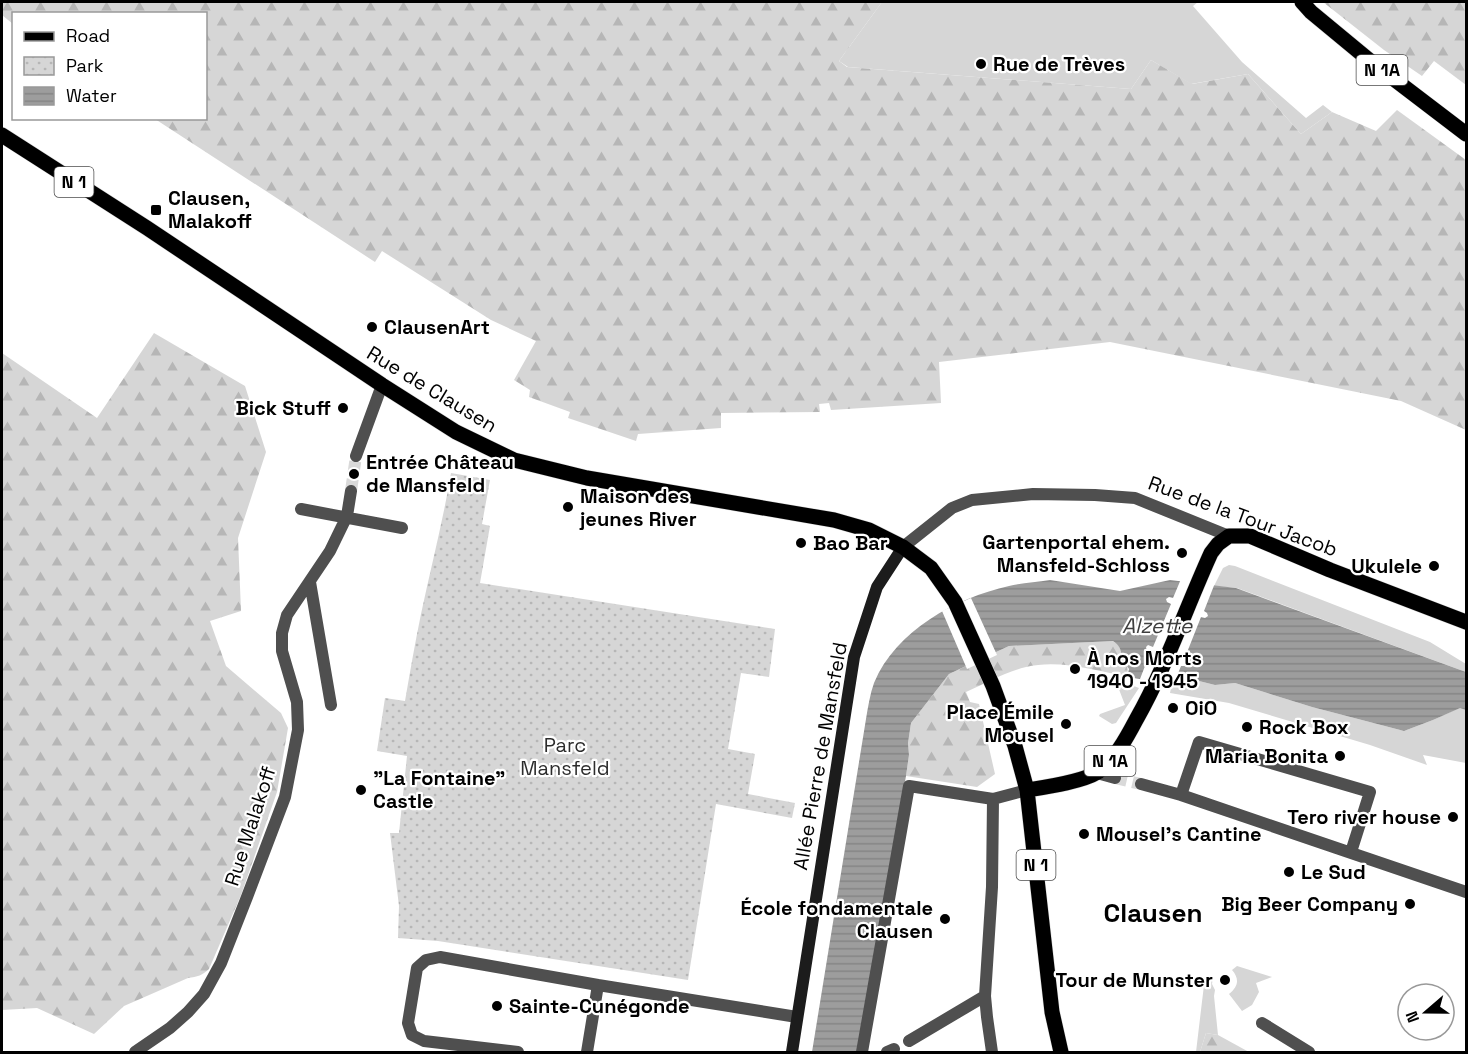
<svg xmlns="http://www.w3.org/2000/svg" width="1468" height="1054" viewBox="0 0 1468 1054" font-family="'Space Grotesk',sans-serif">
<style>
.grass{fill:#d6d6d6}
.forest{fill:url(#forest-firs)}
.park{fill:url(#park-dots)}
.water{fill:url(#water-rules)}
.pier{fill:#fff}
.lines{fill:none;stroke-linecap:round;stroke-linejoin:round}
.street-tunnel{stroke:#d9d9d9;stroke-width:12;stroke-dasharray:12 6;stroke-linecap:butt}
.primary-casing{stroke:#dbdbdb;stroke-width:16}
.street{stroke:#4f4f4f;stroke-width:12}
.secondary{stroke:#1c1c1c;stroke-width:12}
.primary{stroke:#000;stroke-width:15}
.poi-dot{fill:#000;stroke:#fff;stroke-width:2}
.labels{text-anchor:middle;stroke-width:4.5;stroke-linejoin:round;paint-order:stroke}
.shield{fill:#fff;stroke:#4c4c4c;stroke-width:1.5}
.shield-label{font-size:18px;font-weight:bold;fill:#000}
.poi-label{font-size:20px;font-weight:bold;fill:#000;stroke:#fff;text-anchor:start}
.street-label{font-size:20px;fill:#000;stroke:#fff}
.park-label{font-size:20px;fill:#2d2d2d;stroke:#fff}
.water-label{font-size:21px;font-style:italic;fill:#3e3e3e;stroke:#fff}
.district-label{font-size:26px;font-weight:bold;fill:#000;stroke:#fff}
</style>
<defs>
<pattern id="forest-firs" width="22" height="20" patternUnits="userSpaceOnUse" patternTransform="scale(1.5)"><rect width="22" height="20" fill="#d6d6d6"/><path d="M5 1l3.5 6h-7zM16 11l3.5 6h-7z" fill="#b6b6b6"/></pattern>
<pattern id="park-dots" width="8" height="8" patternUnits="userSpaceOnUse" patternTransform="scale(1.5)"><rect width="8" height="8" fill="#d6d6d6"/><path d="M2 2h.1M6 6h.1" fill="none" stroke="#b6b6b6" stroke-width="1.8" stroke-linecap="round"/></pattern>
<pattern id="water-rules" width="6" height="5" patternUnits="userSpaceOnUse" patternTransform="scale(1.5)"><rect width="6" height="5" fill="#9d9d9d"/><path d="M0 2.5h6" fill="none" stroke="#858585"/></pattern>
</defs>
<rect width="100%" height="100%" fill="#fff"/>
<path class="grass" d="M882,2h316l-5,4 49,56 64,56 17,-13 9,7 -31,22 -53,-60 -57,10 -40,-24 -20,29 -283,-22 -9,-6z
M1229,565l6,1 195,76 36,22v8l-229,-84 -23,-2 9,-18z
M1187,678l28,7 20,-2 77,24 92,24 29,-11 28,-13 5,3v53l-43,-8 4,10 -57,-20 -141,-42 -59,-10 1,-5 -31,-9z
M1115,679l24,9 -23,35 -4,1 -13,-8 1,-2 25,-9z
M1237,966l35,11 -16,6 3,9 -7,13 -10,6 -13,-17c9,-7 11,-15 3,-24z
M1213,977l-1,7 3,6 -1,6 4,39 -12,-2 -6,19h-4l8,-67z"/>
<path class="forest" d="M2,2h880l-43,59 8,6 284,22 20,-29 41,24 56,-10 53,60 31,-22 44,19 21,-21 69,50v270l-65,-29 -291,-59 -171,20 2,41 -110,7 -2,-7 -10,1 1,8 -99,1v15l-83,6 -2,7 -68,-23 2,-6 -41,-15 1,-7 -16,-10 22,-39 -45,-21 -109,-69 -7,11 -220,-143 51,-1v-104h-192l-1,10 -11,-9z
M1323,2h143v83l-32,-24 -12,15 -38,-26z
M154,333l91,53 21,66 -28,86 3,73 -31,10 16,45 55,47 7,15 -11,64 -36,103 -32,74c-6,6 -12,8 -21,9l-64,28 -30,28 -57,-26 -35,2v-657l95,65z
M1113,641c10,6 17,25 14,36 -31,-7 -69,-18 -101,-10 -20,5 -40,16 -60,25l4,10 9,2 16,70 -18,13 -71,-11 3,-21 -1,-12 3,-20 38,-49 60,-28z
M1206,1033l12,2 31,17h-49z"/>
<path class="park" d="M451,473l39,7 -8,44 8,2 -10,57 295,46 -6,48 -28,-4 -13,76 27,5 -7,40 47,9 -3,15 -76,-14 -28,176 -250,-39 -40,-3 1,-32 -9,-73h9l8,-77 -30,-5 8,-53 20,3c5,-29 10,-58 16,-87 10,-47 22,-93 30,-141z"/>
<path class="water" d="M1050,580l70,11 50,-11 66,8 230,84v38l-6,-2 -27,12 -29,11 -92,-24 -77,-24 -20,2 -28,-7h-10l-22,-4 -15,5 -13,-2 2,-8 -2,-3 -2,1c-6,-11 0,-18 -12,-26l-104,5 -60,28 -38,49 -3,20 1,12 -3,21 -49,276h-45l54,-333c2,-12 4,-25 8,-36 22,-53 82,-85 135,-97 13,-3 27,-4 41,-6z"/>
<path class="pier" d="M1181,579l34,4 -11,28 3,2 1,3 -3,2 -4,-1 -17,43 2,2 1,3 -2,1h-4l-6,15 -20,-4 -11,4 -4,-2 10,-26 -3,-2 -1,-4 2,-2 5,2 18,-43 -4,-2 -1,-3 3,-2 4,1z
M971,598l26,57 -30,14 -25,-58z"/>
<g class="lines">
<path class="street-tunnel" d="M351,491l5,-35
M1115,778l26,6"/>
<defs>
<path id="primary" d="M1302,2l9,10 58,48 97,74
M2,135l145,93 235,157 74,47 58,28 73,18 247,42 35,10 34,17 28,21 24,34 38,84 22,60 12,44 25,222 9,40
M1027,790c19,-3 55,-8 71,-18 17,-13 28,-33 38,-52 30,-53 50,-112 75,-167l7,-9 11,-8h21l80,34 136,52"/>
</defs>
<use href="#primary" class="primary-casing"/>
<path class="street" d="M356,456l26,-71
M301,509l101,19
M903,547l49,-39 20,-8 61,-6 62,1 40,3 94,38
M310,582l21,123
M1097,773l18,5
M1141,784l40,11 285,97
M1181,795l18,-53 171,50 -19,60
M993,799l34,-9
M985,996l2,21 5,35
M1262,1023l47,29
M135,1052l35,-24 18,-16 16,-18 17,-31 26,-66 38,-100 13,-67 -1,-28 -15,-51v-18l5,-18 43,-64 17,-35 4,-25
M518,1052l-94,-11 -12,-6 -4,-12 9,-55 9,-8 14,-3 158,28
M587,1052l11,-67 199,32
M862,1052l47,-266 84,13 -1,88 -7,109 -76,45
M887,1052l7,-3"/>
<path class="secondary" d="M792,1052l62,-395 23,-70 26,-40"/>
<use href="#primary" class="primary"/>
</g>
<g class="poi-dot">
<circle cx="981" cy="64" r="6"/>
<rect x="150" y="204" width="12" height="12" rx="3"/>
<circle cx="372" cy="327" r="6"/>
<circle cx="343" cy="408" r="6"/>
<circle cx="354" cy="474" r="6"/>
<circle cx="568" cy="507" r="6"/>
<circle cx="801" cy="543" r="6"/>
<circle cx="1182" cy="553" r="6"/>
<circle cx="1434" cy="566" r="6"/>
<circle cx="1075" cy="669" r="6"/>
<circle cx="1173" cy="708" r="6"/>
<circle cx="1066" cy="724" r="6"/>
<circle cx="1247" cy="727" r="6"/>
<circle cx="1340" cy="756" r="6"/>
<circle cx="361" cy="790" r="6"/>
<circle cx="1453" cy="817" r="6"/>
<circle cx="1084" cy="834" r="6"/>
<circle cx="1289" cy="872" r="6"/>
<circle cx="1410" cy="904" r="6"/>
<circle cx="945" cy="919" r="6"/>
<circle cx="1225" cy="980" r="6"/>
<circle cx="497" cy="1006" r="6"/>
</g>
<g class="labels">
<g class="shield">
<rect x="1356.5" y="55" width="51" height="30" rx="4.5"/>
<rect x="54.5" y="167" width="39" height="30" rx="4.5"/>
<rect x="1084.5" y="746" width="51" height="30" rx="4.5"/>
<rect x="1016.5" y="850" width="39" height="30" rx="4.5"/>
</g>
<g class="shield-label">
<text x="1382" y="76">N 1A</text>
<text x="74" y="188">N 1</text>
<text x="1110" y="767">N 1A</text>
<text x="1036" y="871">N 1</text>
</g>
<g class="poi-label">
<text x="993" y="71">Rue de Trèves</text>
<text x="168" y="205">Clausen,<tspan x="168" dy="23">Malakoff</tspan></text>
<text x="384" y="334">ClausenArt</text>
<text x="331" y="415" text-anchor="end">Bick Stuff</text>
<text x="366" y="469">Entrée Château<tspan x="366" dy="23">de Mansfeld</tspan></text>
<text x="580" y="503">Maison des<tspan x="580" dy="23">jeunes River</tspan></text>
<text x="1170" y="549" text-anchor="end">Gartenportal ehem.<tspan x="1170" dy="23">Mansfeld-Schloss</tspan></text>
<text x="813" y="550">Bao Bar</text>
<text x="1422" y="573" text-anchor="end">Ukulele</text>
<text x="1087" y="665">À nos Morts<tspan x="1087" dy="23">1940 - 1945</tspan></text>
<text x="1185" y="715">OiO</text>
<text x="1054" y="719" text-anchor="end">Place Émile<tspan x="1054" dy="23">Mousel</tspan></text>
<text x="1259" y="734">Rock Box</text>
<text x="1328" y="763" text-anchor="end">Maria Bonita</text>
<text x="373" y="785">"La Fontaine"<tspan x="373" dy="23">Castle</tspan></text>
<text x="1441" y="824" text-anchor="end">Tero river house</text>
<text x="1096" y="841">Mousel's Cantine</text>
<text x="1301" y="879">Le Sud</text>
<text x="1398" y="911" text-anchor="end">Big Beer Company</text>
<text x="933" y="915" text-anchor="end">École fondamentale<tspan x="933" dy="23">Clausen</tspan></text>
<text x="1213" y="987" text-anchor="end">Tour de Munster</text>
<text x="509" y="1013">Sainte-Cunégonde</text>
</g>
<g class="street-label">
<text transform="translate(432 389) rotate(31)" y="7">Rue de Clausen</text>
<text transform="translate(1243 516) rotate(20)" y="7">Rue de la Tour Jacob</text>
<text transform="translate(820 756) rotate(-80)" y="7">Allée Pierre de Mansfeld</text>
<text transform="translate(250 826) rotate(-72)" y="7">Rue Malakoff</text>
</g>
<g class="park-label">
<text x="565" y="752">Parc<tspan x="565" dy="23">Mansfeld</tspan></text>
</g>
<g class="water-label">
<text x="1157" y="633">Alzette</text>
</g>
<g class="district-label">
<text x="1153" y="922">Clausen</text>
</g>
</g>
<rect width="1468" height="1054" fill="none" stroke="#000000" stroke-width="6"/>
<rect x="12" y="12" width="195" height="108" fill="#ffffff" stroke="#999999" stroke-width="1.5"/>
<rect x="24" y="32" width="30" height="9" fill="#000000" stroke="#999999" stroke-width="1.5"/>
<text x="66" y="42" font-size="18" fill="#000000">Road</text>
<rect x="24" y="57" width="30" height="18" fill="url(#park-dots)" stroke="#999999" stroke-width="1.5"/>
<text x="66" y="72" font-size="18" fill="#000000">Park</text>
<rect x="24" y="87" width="30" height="18" fill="url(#water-rules)" stroke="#999999" stroke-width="1.5"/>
<text x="66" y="102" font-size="18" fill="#000000">Water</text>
<g transform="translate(1426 1012) rotate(250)"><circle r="28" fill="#ffffff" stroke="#999999" stroke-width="1.5"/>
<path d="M0-4.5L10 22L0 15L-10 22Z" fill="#000000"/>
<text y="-9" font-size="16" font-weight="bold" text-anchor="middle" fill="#000000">N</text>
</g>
</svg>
